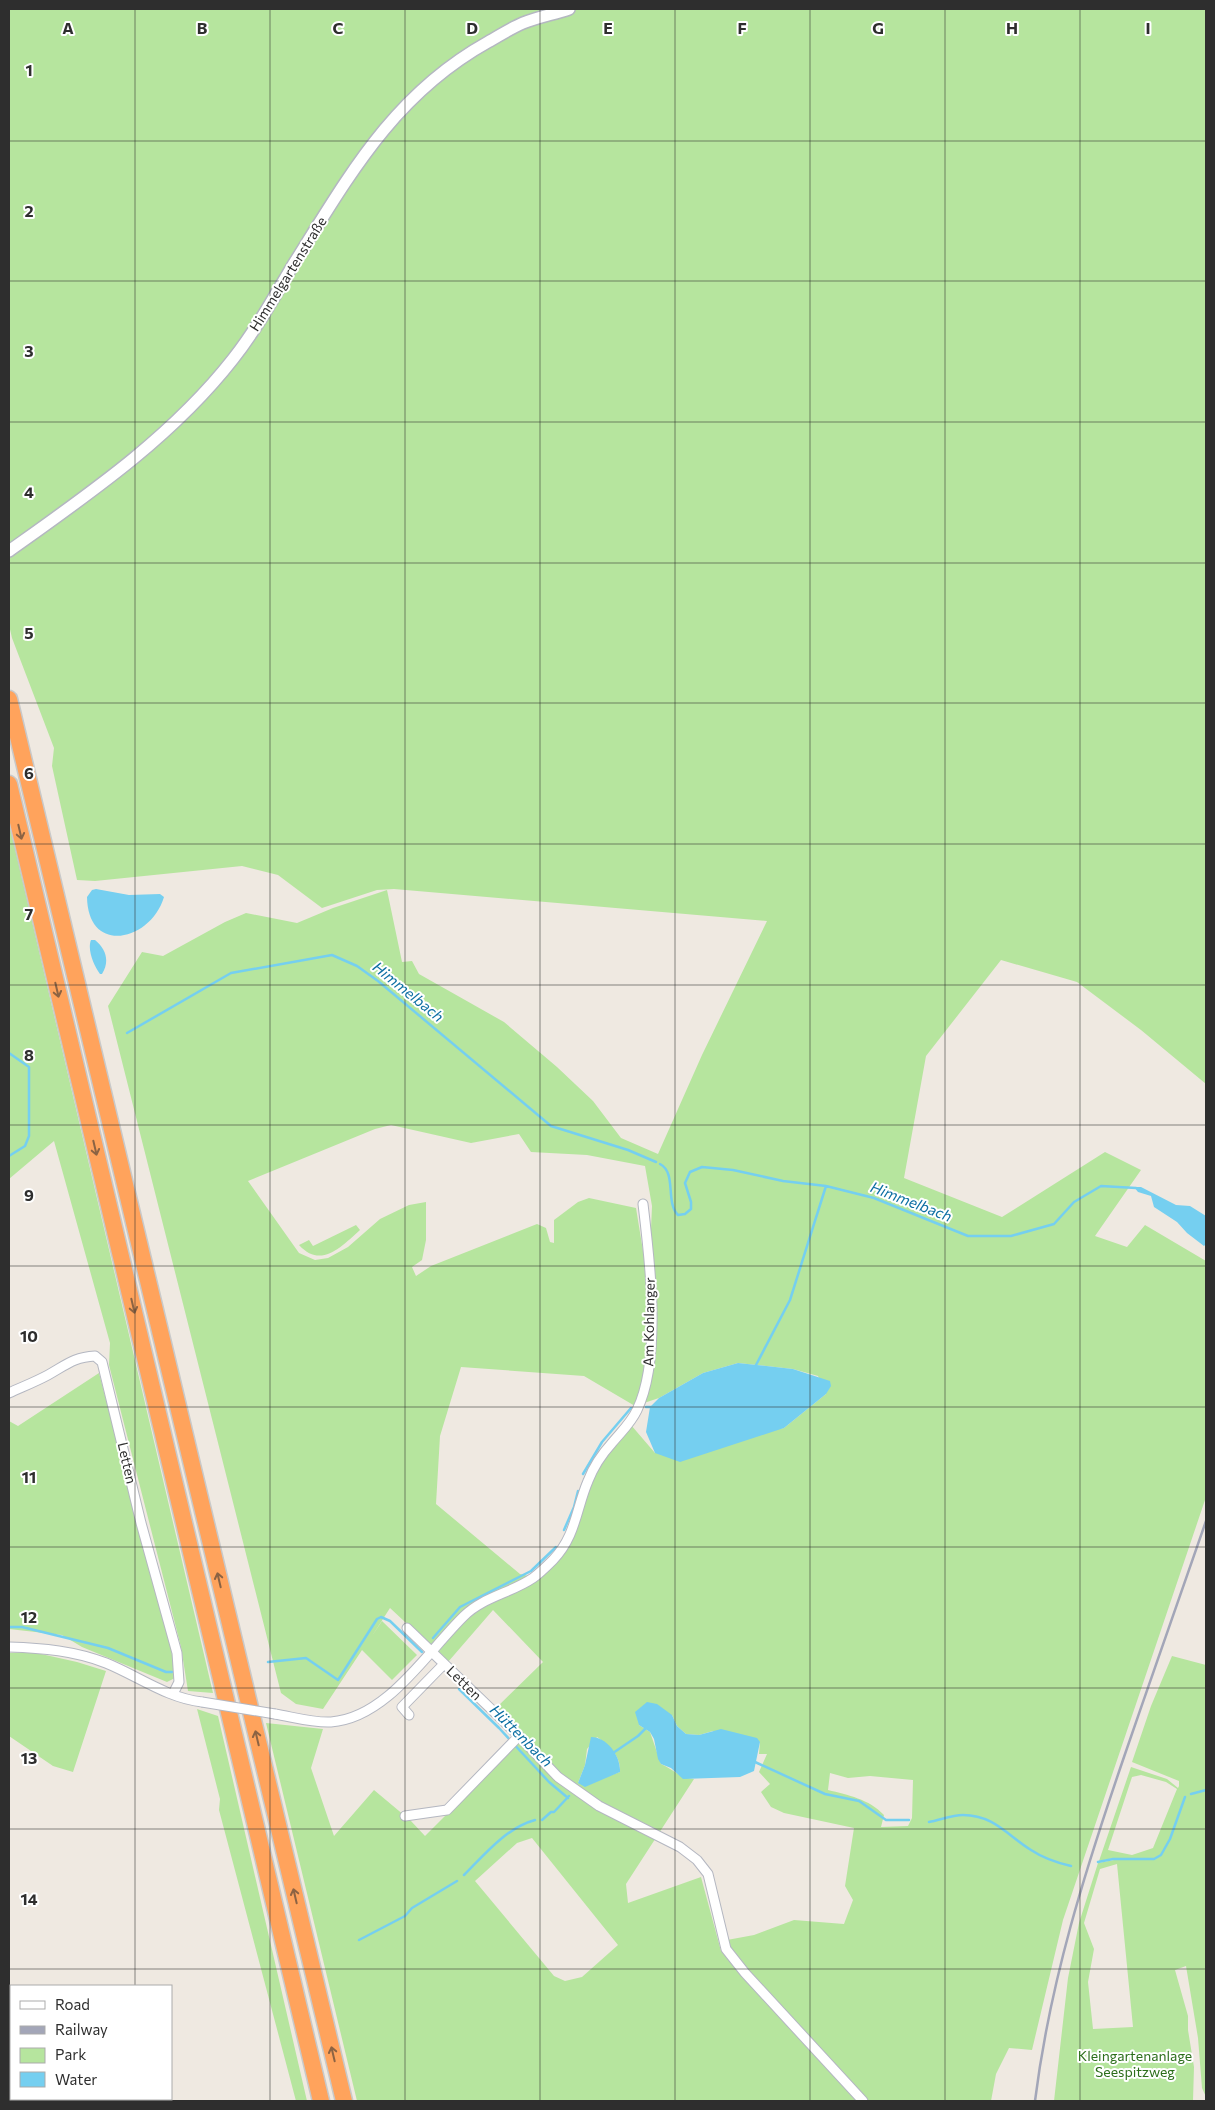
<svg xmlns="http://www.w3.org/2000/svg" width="1215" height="2110" viewBox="0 0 1215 2110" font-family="Commissioner,sans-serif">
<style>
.green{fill:#b6e59e;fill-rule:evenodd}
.water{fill:#75cff0}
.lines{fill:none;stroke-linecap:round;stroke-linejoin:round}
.stream{stroke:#75cff0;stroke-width:2.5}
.minor-casing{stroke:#b4b7c1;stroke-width:11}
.tertiary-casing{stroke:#b4b7c1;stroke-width:14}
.motorway-casing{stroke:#c9c9c9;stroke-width:19}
.minor{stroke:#fff;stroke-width:9}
.tertiary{stroke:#fff;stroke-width:11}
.motorway{stroke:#ffa35c;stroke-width:16}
.rail{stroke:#a3a6b8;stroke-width:2.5}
.minor-bridge-casing{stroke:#b4b7c1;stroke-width:11;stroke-linecap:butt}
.minor-bridge{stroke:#fff;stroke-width:9}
.oneway{stroke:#8c6343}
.grid{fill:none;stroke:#2e2e2e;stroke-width:1;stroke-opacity:0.55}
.labels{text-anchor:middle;stroke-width:4;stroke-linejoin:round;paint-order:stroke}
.street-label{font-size:14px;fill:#2e2e2e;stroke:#fff}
.park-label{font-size:14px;fill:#2c6e1b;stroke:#fff}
.water-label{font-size:15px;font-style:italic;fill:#0d6fa3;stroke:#fff}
.grid-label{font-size:16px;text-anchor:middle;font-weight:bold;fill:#2e2e2e;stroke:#fff;stroke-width:4;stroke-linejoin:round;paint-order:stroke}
</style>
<rect width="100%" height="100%" fill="#efe9e1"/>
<path class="green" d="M9,9h1197v1075l-65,-54 -64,-48 -76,-22 -75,96 -22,122 98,39 103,-65 36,18 -46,66 32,11 18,-22 61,36v236l-143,423 -31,130 -23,-2 -13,26 -5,27h-634l-91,-378 57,6 -12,39 23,68 40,-46 37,31 14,15 94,-94 -28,-29 52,-51 -50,-52 -45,52 -58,-54 -18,28 10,-15 35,34 -25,25 -30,-30 -39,59 -27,-5 -15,-11 -173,-687 34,-54 21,4 62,-34 21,-9 51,10 36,-15 54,-18 15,72 10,-1 7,13 85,48 53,45 36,34 28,37 37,16 44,-99 65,-134 -373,-32 -17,1 -55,18 -44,-33 -36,-9 -147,15 -18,-1 -25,-114 2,-18 -42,-110 -3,-13zM391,1125l80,18 48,-9 12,18 56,3 58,11 7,40 -2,46 -7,-1 -7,-43 -47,-10 -11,4 -24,18v23l-4,-1 -4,-14 -9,-4 -106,42 -15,10 -4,-9 10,-7 4,-20v-38l-17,3 -29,14 -32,28 -20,11 -13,2 -16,-7 -51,-72 127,-52zM738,1363l55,6 25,7 8,18 -42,34 -129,25 -24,-28 -26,31 -15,28 -36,79 -17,15 -17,-4 -84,-70 4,-68 21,-69 123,9 51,30 24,-8 44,-25zM672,1715l5,11 9,8 13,1 14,-4 47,11 -1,12h8l-8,18 11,12 -9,8 10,15 13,6 70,15 -9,58 8,14 -9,24 -50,-4 -40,15 -27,5 -6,11 -20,-74 -73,26 -2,-19 68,-105c-14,-1 -20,-9 -33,-15l-11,-32 -11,-7zM597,1737c12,9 24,18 23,35l-14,5 -28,6 7,-18 2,-16zM830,1773l18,5 22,-2 43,4 -1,38 -4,8 -27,1 3,-12c-15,-16 -36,-20 -56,-25zM532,1838l86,107 -36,32 -17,4 -11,-5 -79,-95 42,-38z
M9,823l204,870 -25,-2 -7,-44 -72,-282 1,-22 -56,-202 -45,38z
M356,1225l4,5c-19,17 -39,39 -61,15l10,-5 4,6z
M99,1373l72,275 4,30 -8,4 -85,-35 -20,-12 -53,-6v-208l9,5z
M32,1652l45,10 29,9 -33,101 -20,-6 -44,-30v-83z
M1172,1656l34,9v432l-4,-9 -4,-50 -12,-72 -11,4 13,46v14l6,37 -1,34h-139l14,-123 11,-55 19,-60 16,-3h33l1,-2h-34l-15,3 32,-94 36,12 11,9 1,-2v-5l-47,-19 19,-56zM1141,1775l25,7 11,7 -24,59 -21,7 -24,-5 24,-73zM1117,1864l16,163 -40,2 -5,-47 6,-33 -10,-26 16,-54z
M197,1709l21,7 89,385h-11l-77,-291 1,-11z"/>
<path class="water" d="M96,889l33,6 31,-1 4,3c-13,44 -76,59 -77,0l5,-7z
M91,940h4c11,9 15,21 7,34h-2c-6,-8 -13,-24 -9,-34z
M1134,1187h7l35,18 14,1 16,10v28l-2,2 -17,-13 -10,-11 -23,-15 -3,-11 -13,-4z
M738,1363l55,6 37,12 1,5 -5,8 -42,34 -104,34 -25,-9 -9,-21 4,-25 9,-9 44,-25z
M647,1702l10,2 15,11 5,11 9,8 13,1 22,-6 36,9 3,4 -6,29 -14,6 -57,2 -12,-11 -10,-4 -3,-5 -4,-20 -4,-7 -11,-7 -4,-13z
M591,1737c16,0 30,19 29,35l-35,15 -7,-4 7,-18z"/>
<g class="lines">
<path class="stream" d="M127,1033l104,-60 101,-18 25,11 21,15 173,145 77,24 28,12
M9,1053l20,14v69l-4,10 -16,10
M660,1164c17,9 5,38 18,51l7,-1 6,-5v-7l-6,-19 5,-11 12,-5 31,3 50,11 43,5 48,12 94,38h43l43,-12 20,-22 27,-16 35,2
M756,1365l34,-65 36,-114
M646,1407h6
M583,1474l19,-32 29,-34
M564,1530l10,-23 4,-16
M9,1627h13l86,21 58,24h6
M433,1638l27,-31 71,-36 25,-24
M268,1662l38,-4 32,22 39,-61 4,-2 9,4 32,31
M459,1689l40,39 50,54 19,16
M613,1753l25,-17 8,-8
M755,1762l70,32 34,7 27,19h23
M1191,1794l15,-4
M542,1820l9,-8h3l15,-16
M929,1822c11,-2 23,-7 34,-7 31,0 45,21 68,35 12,8 27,13 40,16
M1098,1862l15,-3h41l7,-4 9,-16 15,-42
M464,1875c21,-21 42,-47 71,-55
M359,1940l46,-24 7,-8 45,-27"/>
<defs>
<path id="minor" d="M9,1393c13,-6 26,-11 39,-18 18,-10 26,-18 47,-19l7,6 39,161 36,130 2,29 -6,12
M407,1628l112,108 39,41 41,29 81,41 17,13 11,14 18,75 19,24 118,128
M9,1647c34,1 66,4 97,16 32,13 61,35 96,39
M275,1714c18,3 38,9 56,8 56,-4 96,-70 133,-106 19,-19 47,-23 69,-38 7,-5 14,-12 20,-18 23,-24 23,-51 35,-79 5,-13 14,-27 24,-38 9,-11 19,-20 25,-33 25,-52 13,-148 6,-206
M409,1715l-7,-8 42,-43
M405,1816l42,-6 72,-74"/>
<path id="tertiary" d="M9,551c80,-57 163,-114 224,-192 23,-29 41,-62 60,-94 56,-89 100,-170 195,-223 11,-6 23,-14 35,-19 15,-6 31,-9 46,-14"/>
<path id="motorway" d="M9,699l335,1402
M9,784l312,1317"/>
</defs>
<use href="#minor" class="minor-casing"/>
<use href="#tertiary" class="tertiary-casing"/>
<use href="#motorway" class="motorway-casing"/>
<use href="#minor" class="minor"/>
<use href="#tertiary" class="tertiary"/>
<use href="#motorway" class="motorway"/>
<path class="rail" d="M1035,2101c15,-120 50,-230 89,-344 27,-79 55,-158 82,-236"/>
<defs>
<path id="minor-bridge" d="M202,1702l73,12"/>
</defs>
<use href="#minor-bridge" class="minor-bridge-casing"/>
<use href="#minor-bridge" class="minor-bridge"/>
</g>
<defs><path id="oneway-shaft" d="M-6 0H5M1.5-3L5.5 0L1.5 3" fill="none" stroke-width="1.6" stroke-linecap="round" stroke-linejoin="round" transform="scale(1.25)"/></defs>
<g class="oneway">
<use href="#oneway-shaft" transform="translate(20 832) rotate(77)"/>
<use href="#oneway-shaft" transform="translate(57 990) rotate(77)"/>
<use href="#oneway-shaft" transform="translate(95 1148) rotate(77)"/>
<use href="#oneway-shaft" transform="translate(133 1306) rotate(77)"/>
<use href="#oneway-shaft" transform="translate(219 1580) rotate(-103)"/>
<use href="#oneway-shaft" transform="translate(257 1738) rotate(-103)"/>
<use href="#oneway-shaft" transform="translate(295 1896) rotate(-103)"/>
<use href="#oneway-shaft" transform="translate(333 2054) rotate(-103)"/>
</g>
<path class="grid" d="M135,9v1977M270,9v2092M405,9v2092M540,9v2092M675,9v2092M810,9v2092M945,9v2092M1080,9v2092M9,141h1197M9,281h1197M9,422h1197M9,563h1197M9,703h1197M9,844h1197M9,985h1197M9,1125h1197M9,1266h1197M9,1407h1197M9,1547h1197M9,1688h1197M9,1829h1197M9,1969h1197M135,2099v2"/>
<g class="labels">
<g class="street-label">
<text transform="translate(288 274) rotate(-58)" y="5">Himmelgartenstraße</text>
<text transform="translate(649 1322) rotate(-89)" y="5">Am Kohlanger</text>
<text transform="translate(127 1463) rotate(77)" y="5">Letten</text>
<text transform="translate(464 1683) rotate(44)" y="5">Letten</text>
</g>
<g class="park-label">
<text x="1135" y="2061">Kleingartenanlage<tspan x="1135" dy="16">Seespitzweg</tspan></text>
</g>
<g class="water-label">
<text transform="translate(408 992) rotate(39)" y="5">Himmelbach</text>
<text transform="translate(911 1202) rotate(21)" y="5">Himmelbach</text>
<text transform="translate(521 1736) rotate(45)" y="5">Hüttenbach</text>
</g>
</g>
<g class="grid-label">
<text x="68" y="34">A</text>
<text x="202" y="34">B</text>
<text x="338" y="34">C</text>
<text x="472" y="34">D</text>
<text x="608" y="34">E</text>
<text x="742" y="34">F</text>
<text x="878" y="34">G</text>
<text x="1012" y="34">H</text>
<text x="1148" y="34">I</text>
<text x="29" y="76">1</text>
<text x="29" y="217">2</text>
<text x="29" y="357">3</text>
<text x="29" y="498">4</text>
<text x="29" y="639">5</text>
<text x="29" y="779">6</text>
<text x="29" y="920">7</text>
<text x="29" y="1061">8</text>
<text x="29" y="1201">9</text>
<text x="29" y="1342">10</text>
<text x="29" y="1483">11</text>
<text x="29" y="1623">12</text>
<text x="29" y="1764">13</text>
<text x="29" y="1905">14</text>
</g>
<rect width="1215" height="2110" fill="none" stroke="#2e2e2e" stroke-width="20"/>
<rect x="10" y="1985" width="162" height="115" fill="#ffffff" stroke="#ababab"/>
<rect x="20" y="2001" width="25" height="8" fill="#ffffff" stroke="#ababab"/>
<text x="55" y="2010" font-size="15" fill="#2e2e2e">Road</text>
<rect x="20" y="2026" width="25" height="8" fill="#a3a6b8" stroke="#ababab"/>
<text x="55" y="2035" font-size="15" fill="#2e2e2e">Railway</text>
<rect x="20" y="2048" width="25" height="15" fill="#b6e59e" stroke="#ababab"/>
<text x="55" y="2060" font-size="15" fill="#2e2e2e">Park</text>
<rect x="20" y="2072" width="25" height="15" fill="#75cff0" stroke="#ababab"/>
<text x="55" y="2085" font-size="15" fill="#2e2e2e">Water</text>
</svg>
